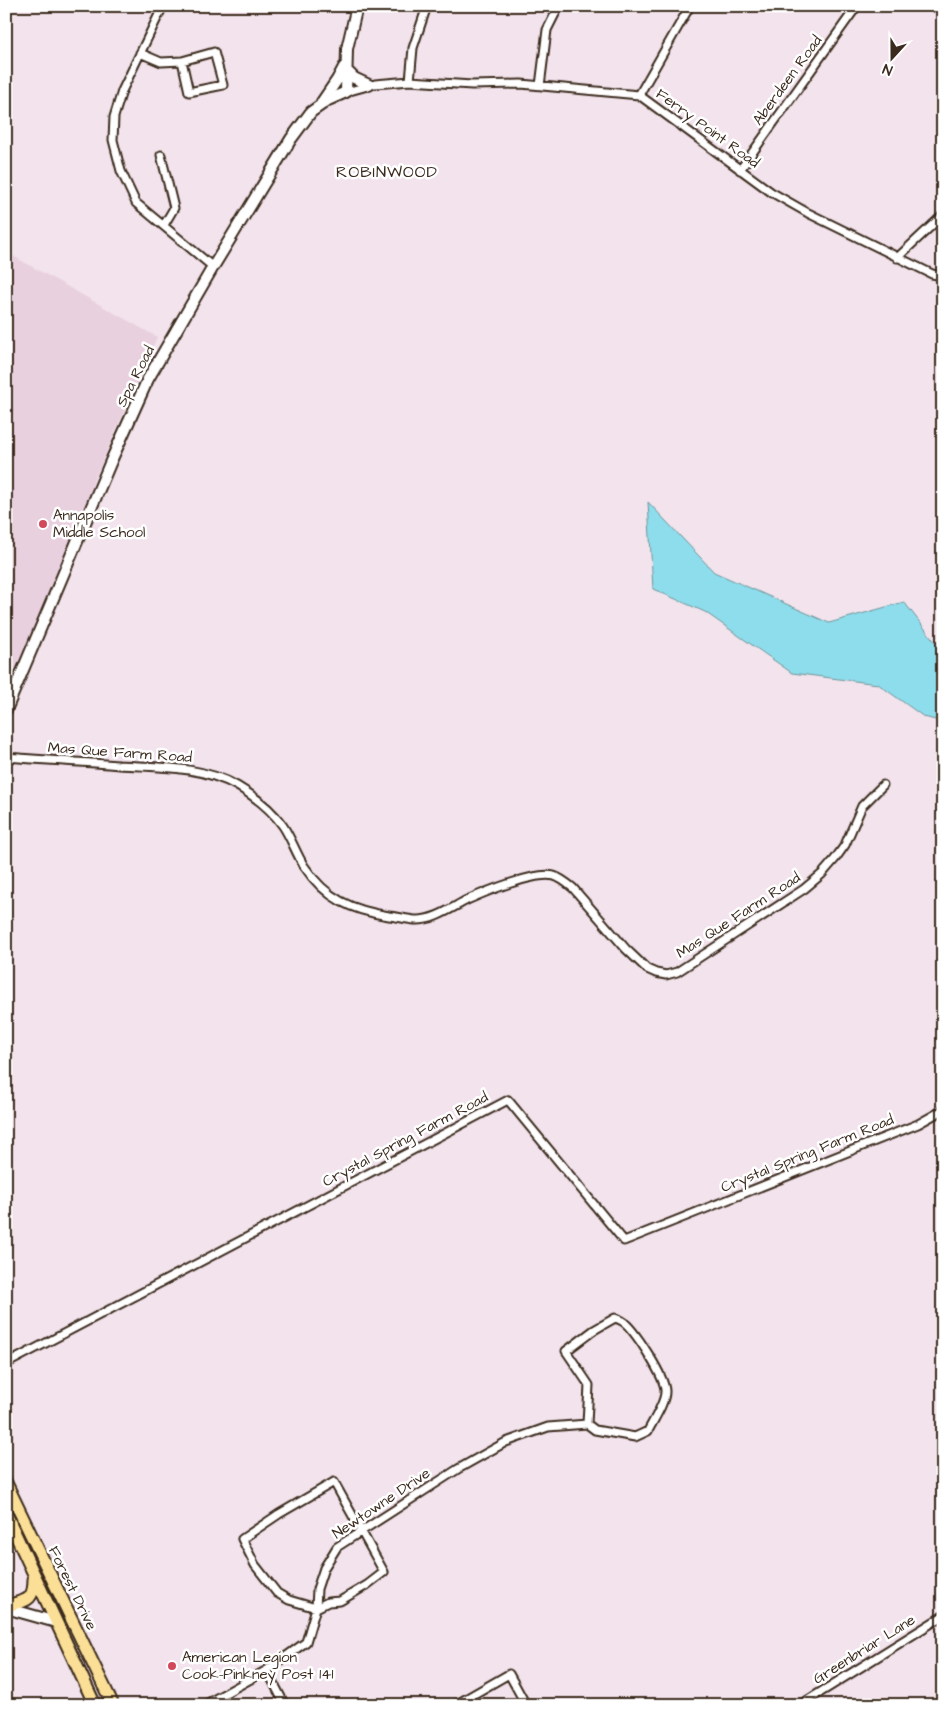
<svg xmlns="http://www.w3.org/2000/svg" width="949" height="1711" viewBox="0 0 949 1711" font-family="'Architects Daughter',sans-serif">
<style>
.built{fill:#e9d0de}
.water{fill:#8eddec;stroke:#6d959a}
.lines{fill:none;stroke-linecap:round;stroke-linejoin:round}
.street-casing{stroke:#3b2a1e;stroke-width:11}
.secondary-casing{stroke:#3b2a1e;stroke-width:14}
.primary-casing{stroke:#3b2a1e;stroke-width:15}
.street{stroke:#fff;stroke-width:7}
.secondary{stroke:#fff;stroke-width:10}
.primary{stroke:#fbdf96;stroke-width:11}
.poi-dot{fill:#d1495b;stroke:#fff;stroke-width:2}
.labels{text-anchor:middle;stroke-width:5;stroke-linejoin:round;paint-order:stroke}
.street-label{font-size:15px;fill:#3b2a1e;stroke:#fff}
.poi-label{font-size:15px;fill:#3b2a1e;stroke:#fff;text-anchor:start}
.neighbourhood-label{font-size:16px;letter-spacing:1px;fill:#3b2a1e;stroke:#fff}
</style>
<rect width="100%" height="100%" fill="#f2e3ec"/>
<filter id="ink" filterUnits="userSpaceOnUse"><feTurbulence type="fractalNoise" baseFrequency=".02" numOctaves="2"/><feDisplacementMap in="SourceGraphic" scale="10" xChannelSelector="R" yChannelSelector="G"/><feConvolveMatrix kernelMatrix="1 2 1 2 8 2 1 2 1" color-interpolation-filters="sRGB"/></filter>
<g filter="url(#ink)">
<path class="built" d="M6,252l151,85 -63,143 -28,89 -60,146z"/>
<path class="water" d="M648,502l66,70 115,51 75,-21 35,45 4,1v74l-19,-5 -46,-33 -86,-11 -87,-61 -52,-23z"/>
<g class="lines">
<defs>
<path id="street" d="M163,6l-41,85 -8,26 -1,23 8,31 15,32 77,64
M140,53l21,9 21,-1 7,31 34,-7 -9,-33 -32,9
M410,81l3,-33 14,-42
M540,86l7,-56 12,-24
M346,92l29,-8 35,-3 62,4 49,-1 118,11 132,97 37,21 124,61 11,2
M639,95l51,-89
M161,155l13,53 -10,17
M740,170l117,-164
M897,258l46,-43
M6,757c38,3 76,5 113,8 40,2 83,1 118,21 17,10 35,24 46,40 8,12 13,27 21,40 22,33 47,44 85,50 9,1 17,3 26,4 19,1 36,-12 52,-20 18,-8 69,-29 87,-24 7,2 13,7 19,12l53,61 21,20 9,4 10,2 11,-3 127,-83 18,-15 13,-15 10,-14 17,-39 21,-21
M6,1364l502,-264 116,141 294,-117 25,-14
M334,1482l50,90 -17,13 -27,16 -12,1 -12,6 -27,-8 -12,-7 -22,-28 -13,-26 37,-25z
M267,1670l18,35
M943,1686v4
M204,1705l63,-35 39,-28 10,-34 1,-19 7,-21 13,-21 121,-78 48,-27 42,-15 39,-3 8,6 40,7 13,-6c5,-10 17,-28 17,-39 1,-14 -29,-59 -40,-69 -2,-2 -7,-4 -10,-5l-21,12 -28,21 23,34 -2,39
M455,1705l54,-31 17,31
M800,1705l143,-89"/>
<path id="secondary" d="M345,69l9,9 15,7
M322,102l15,-22 7,-13
M6,710l105,-249 37,-82 65,-112 78,-128 20,-27 17,-12 18,-8 1,-43 10,-43
M6,1608l50,14"/>
<path id="primary" d="M6,1483l107,222
M6,1514l89,191
M6,1606c20,-6 28,-4 28,-27"/>
</defs>
<use href="#street" class="street-casing"/>
<use href="#secondary" class="secondary-casing"/>
<use href="#primary" class="primary-casing"/>
<use href="#street" class="street"/>
<use href="#secondary" class="secondary"/>
<use href="#primary" class="primary"/>
</g>
</g>
<g class="poi-dot">
<circle cx="43" cy="524" r="5"/>
<circle cx="172" cy="1666" r="5"/>
</g>
<g class="labels">
<g class="street-label">
<text transform="translate(787 80) rotate(-54)" y="5">Aberdeen Road</text>
<text transform="translate(708 128) rotate(36)" y="5">Ferry Point Road</text>
<text transform="translate(135 376) rotate(-63)" y="5">Spa Road</text>
<text transform="translate(120 752) rotate(4)" y="5">Mas Que Farm Road</text>
<text transform="translate(738 915) rotate(-33)" y="5">Mas Que Farm Road</text>
<text transform="translate(405 1139) rotate(-28)" y="5">Crystal Spring Farm Road</text>
<text transform="translate(807 1153) rotate(-22)" y="5">Crystal Spring Farm Road</text>
<text transform="translate(381 1503) rotate(-34)" y="5">Newtowne Drive</text>
<text transform="translate(73 1588) rotate(64)" y="5">Forest Drive</text>
<text transform="translate(864 1649) rotate(-32)" y="5">Greenbriar Lane</text>
</g>
<g class="poi-label">
<text x="53" y="520">Annapolis<tspan x="53" dy="17">Middle School</tspan></text>
<text x="182" y="1662">American Legion<tspan x="182" dy="17">Cook-Pinkney Post 141</tspan></text>
</g>
<g class="neighbourhood-label">
<text x="387" y="177">ROBINWOOD</text>
</g>
</g>
<rect width="949" height="1711" fill="none" stroke="#fff" stroke-width="25"/>
<rect x="12" y="12" width="924" height="1686" fill="none" stroke="#3b2a1e" stroke-width="2" filter="url(#ink)"/>
<g transform="translate(892 58) rotate(201)" stroke="#ffffff" stroke-width="4" paint-order="stroke">
<path d="M0-4L9 19L0 12L-9 19Z" fill="#3b2a1e"/>
<text y="-8" font-size="14" font-weight="bold" text-anchor="middle" fill="#3b2a1e">N</text>
</g>
</svg>
